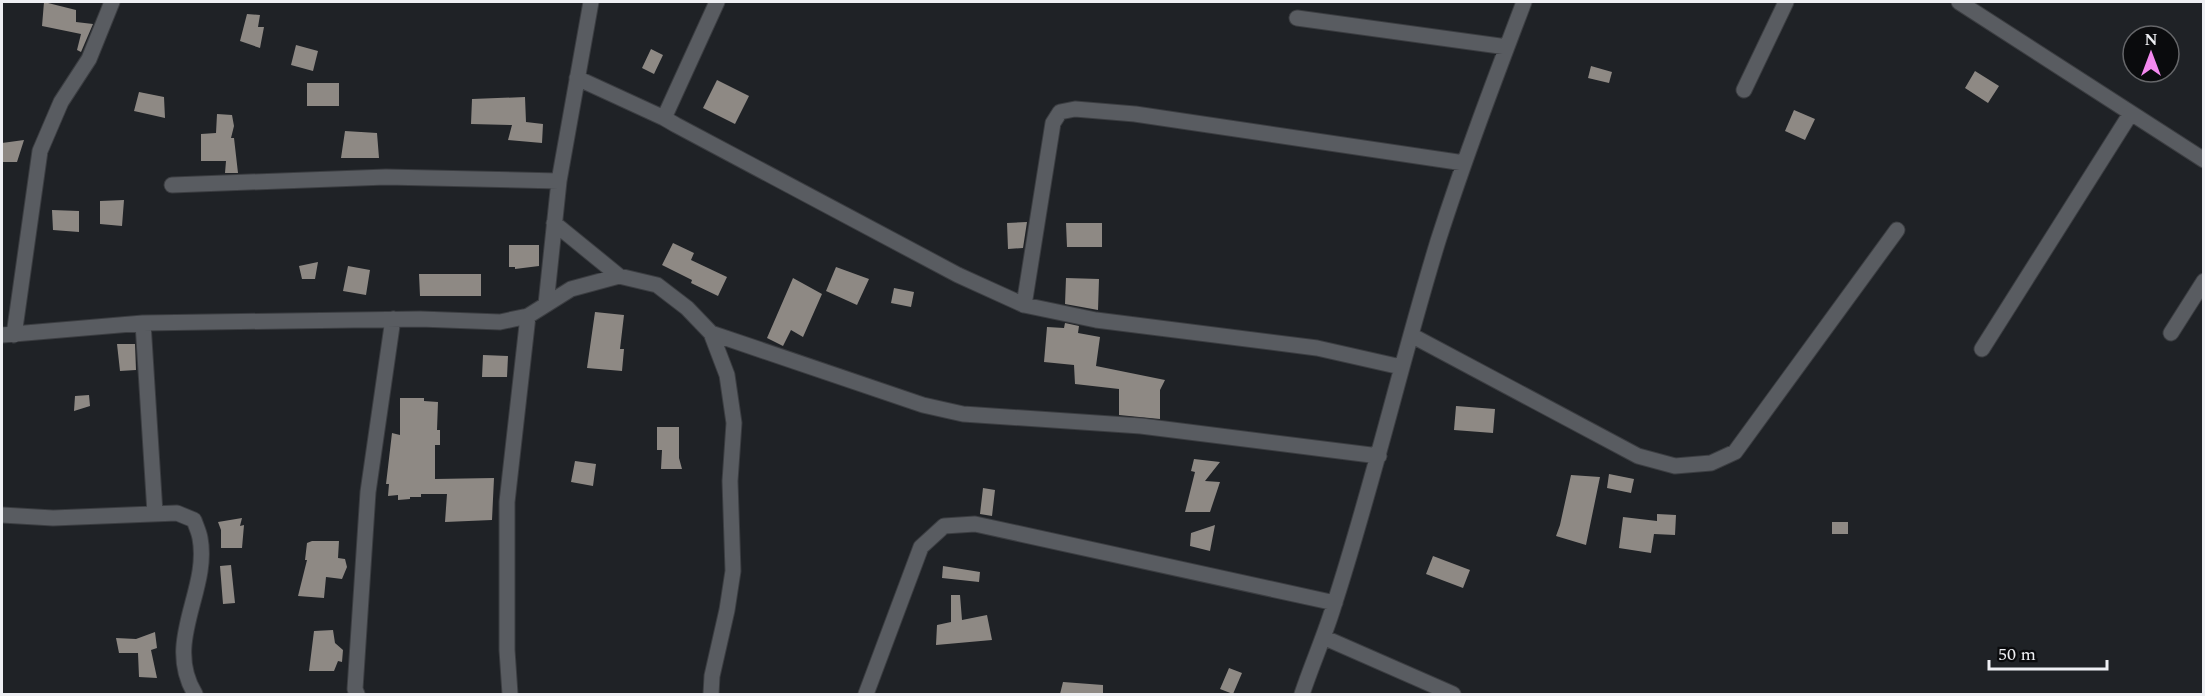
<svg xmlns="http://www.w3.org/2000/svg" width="2205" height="696" viewBox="0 0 2205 696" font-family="Spectral,serif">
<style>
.building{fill:#8e8984}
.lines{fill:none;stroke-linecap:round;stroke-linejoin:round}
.minor-casing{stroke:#3b3d41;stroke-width:17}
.minor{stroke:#595c61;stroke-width:15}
</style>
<rect width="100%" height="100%" fill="#1f2226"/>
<path class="building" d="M44,2l32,8v12l17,2 -12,28 -4,-2 4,-16 -39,-8z
M247,14l13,1 -2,12h6l-4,21 -20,-7z
M296,45l22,6 -5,20 -22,-6z
M651,49l12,6 -9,19 -12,-6z
M1591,66l21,6 -3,11 -21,-5z
M1975,71l24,15 -11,17 -23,-15z
M717,80l32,16 -14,28 -32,-16z
M307,83h32v23h-32z
M139,92l25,5 1,21 -31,-7z
M525,97l1,25 17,2 -1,19 -34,-3 4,-15 -41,-1 1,-25z
M1794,110l21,9 -10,21 -20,-9z
M217,114l15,1 2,11 -3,12h3l4,35h-13l1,-12h-25v-27l15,-1z
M345,131l32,2 2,25h-38z
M24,140l-7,22h-15v-19z
M124,200l-2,26 -22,-2v-23z
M52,210l27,1v21l-26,-2z
M1027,222l-4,26 -15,1 -1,-26z
M1066,223h36v24h-35z
M673,243l21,10 -3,7 36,17 -9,19 -27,-13 1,-3 -30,-15z
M509,245h30v21l-24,3v-2h-6z
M318,262l-3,17h-13l-3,-13z
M348,266l22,4 -4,25 -23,-4z
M836,267l33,12 -12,26 -31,-14z
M419,274h62v22h-61z
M793,278l29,16 -19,43 -12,-7 -8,16 -16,-8z
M1066,278l33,1 -1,31 -33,-6z
M894,288l20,4 -3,15 -20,-4z
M595,312l29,3 -4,34h4l-2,22 -35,-3z
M1065,323l14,3 -1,7 22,4 -4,29 69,14 -5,10v29l-41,-4v-26l-44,-5 -1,-19 -30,-3 3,-35 17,1z
M117,344h18l1,26 -16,1z
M483,355l25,1 -1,21h-25z
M89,395l1,11 -16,5 1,-15z
M400,398h24v3l14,1 -1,28h3v15h-5v34l59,-1 -2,42 -47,2 2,-28h-26v3h-11v2l-12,1v-5l-10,1 1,-12h-3l6,-51 8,2z
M1456,406l39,3 -2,24 -39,-3z
M657,427h22v31l3,11h-21l1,-19h-5z
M1194,459l26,3 -15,19 15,1 -10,30h-25l10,-40 -4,-1z
M575,461l21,3 -3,22 -22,-4z
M1609,474l25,5 -3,14 -24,-5z
M1571,475l29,2 -14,68 -30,-9 4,-11z
M983,488l12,2 -3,26 -12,-2z
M1657,514l19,1 -1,20 -21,-1 -3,19 -32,-5 4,-31 34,4z
M242,518l-2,8 4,-1 -2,23h-21v-18l-3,-8z
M1832,522h16v12h-16z
M1215,525l-5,26 -20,-5 1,-13z
M312,541h27l-1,17 7,1 2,8 -5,12 -16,-2 -2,21 -26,-2 9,-36h-2l2,-17z
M1433,556l37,14 -7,18 -37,-14z
M231,565l4,38 -12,1 -3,-38z
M943,566l37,6 -1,10 -37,-4z
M951,595h9l2,25 25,-5 5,25 -56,5 1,-20 14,-3z
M333,630l2,13 8,7 -1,12 -4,-1 -4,10h-25l5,-40z
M155,632l2,16 -6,2 6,28 -18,-1 -1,-24h-19l-3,-15 20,1z
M1229,668l13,5 -9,21 -13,-5z
M1063,682l40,3v9h-43z"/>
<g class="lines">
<defs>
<path id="minor" d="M717,2l-53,116 12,7 282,150 66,30 72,15 221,28 84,19
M1959,2l245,158
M1297,18l210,29
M577,78l87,40
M1744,90l42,-88
M172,185l214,-8 173,4
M554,223l65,53
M546,304l13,-123 32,-179
M1024,305l29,-182 7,-11 15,-3 60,5 329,49
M143,323l12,190
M711,333l212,72 40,9 178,12 238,30
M2171,333l33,-52
M2,335l141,-12 277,-4 80,3 28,-6 43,-27 48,-13 38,9 30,23 24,25 16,42 7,48 -4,58 3,90 -6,39 -15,66 -1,18
M14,335l26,-184 21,-49 28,-43 23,-57
M1411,335l227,121 37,10 36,-3 24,-11 162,-222
M1982,349l149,-236
M2,515l51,3 124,-5 17,7c2,6 5,12 6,18 10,53 -37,103 -5,156
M1323,637l130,57
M357,694l-2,-5 13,-197 25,-173
M510,694l-3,-44v-148l21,-186
M866,694l55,-147 23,-21 31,-2 360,79
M1302,694c10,-30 23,-59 32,-89 39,-120 67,-243 104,-364 26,-81 56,-160 86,-239"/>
</defs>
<use href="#minor" class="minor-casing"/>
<use href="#minor" class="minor"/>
</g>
<rect width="2205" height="696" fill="none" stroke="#eeeff3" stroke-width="6"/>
<g transform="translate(2151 54)"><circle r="28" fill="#0a0b0d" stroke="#656669" stroke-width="1.5"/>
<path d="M0-4.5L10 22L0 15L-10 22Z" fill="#f489ef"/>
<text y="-9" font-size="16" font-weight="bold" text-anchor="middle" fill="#eeeff3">N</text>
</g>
<path d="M1989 660v9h118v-9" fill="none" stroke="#eeeff3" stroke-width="3"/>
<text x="1998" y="660" font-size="18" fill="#eeeff3" stroke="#0a0b0d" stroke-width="4.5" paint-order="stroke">50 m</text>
</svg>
